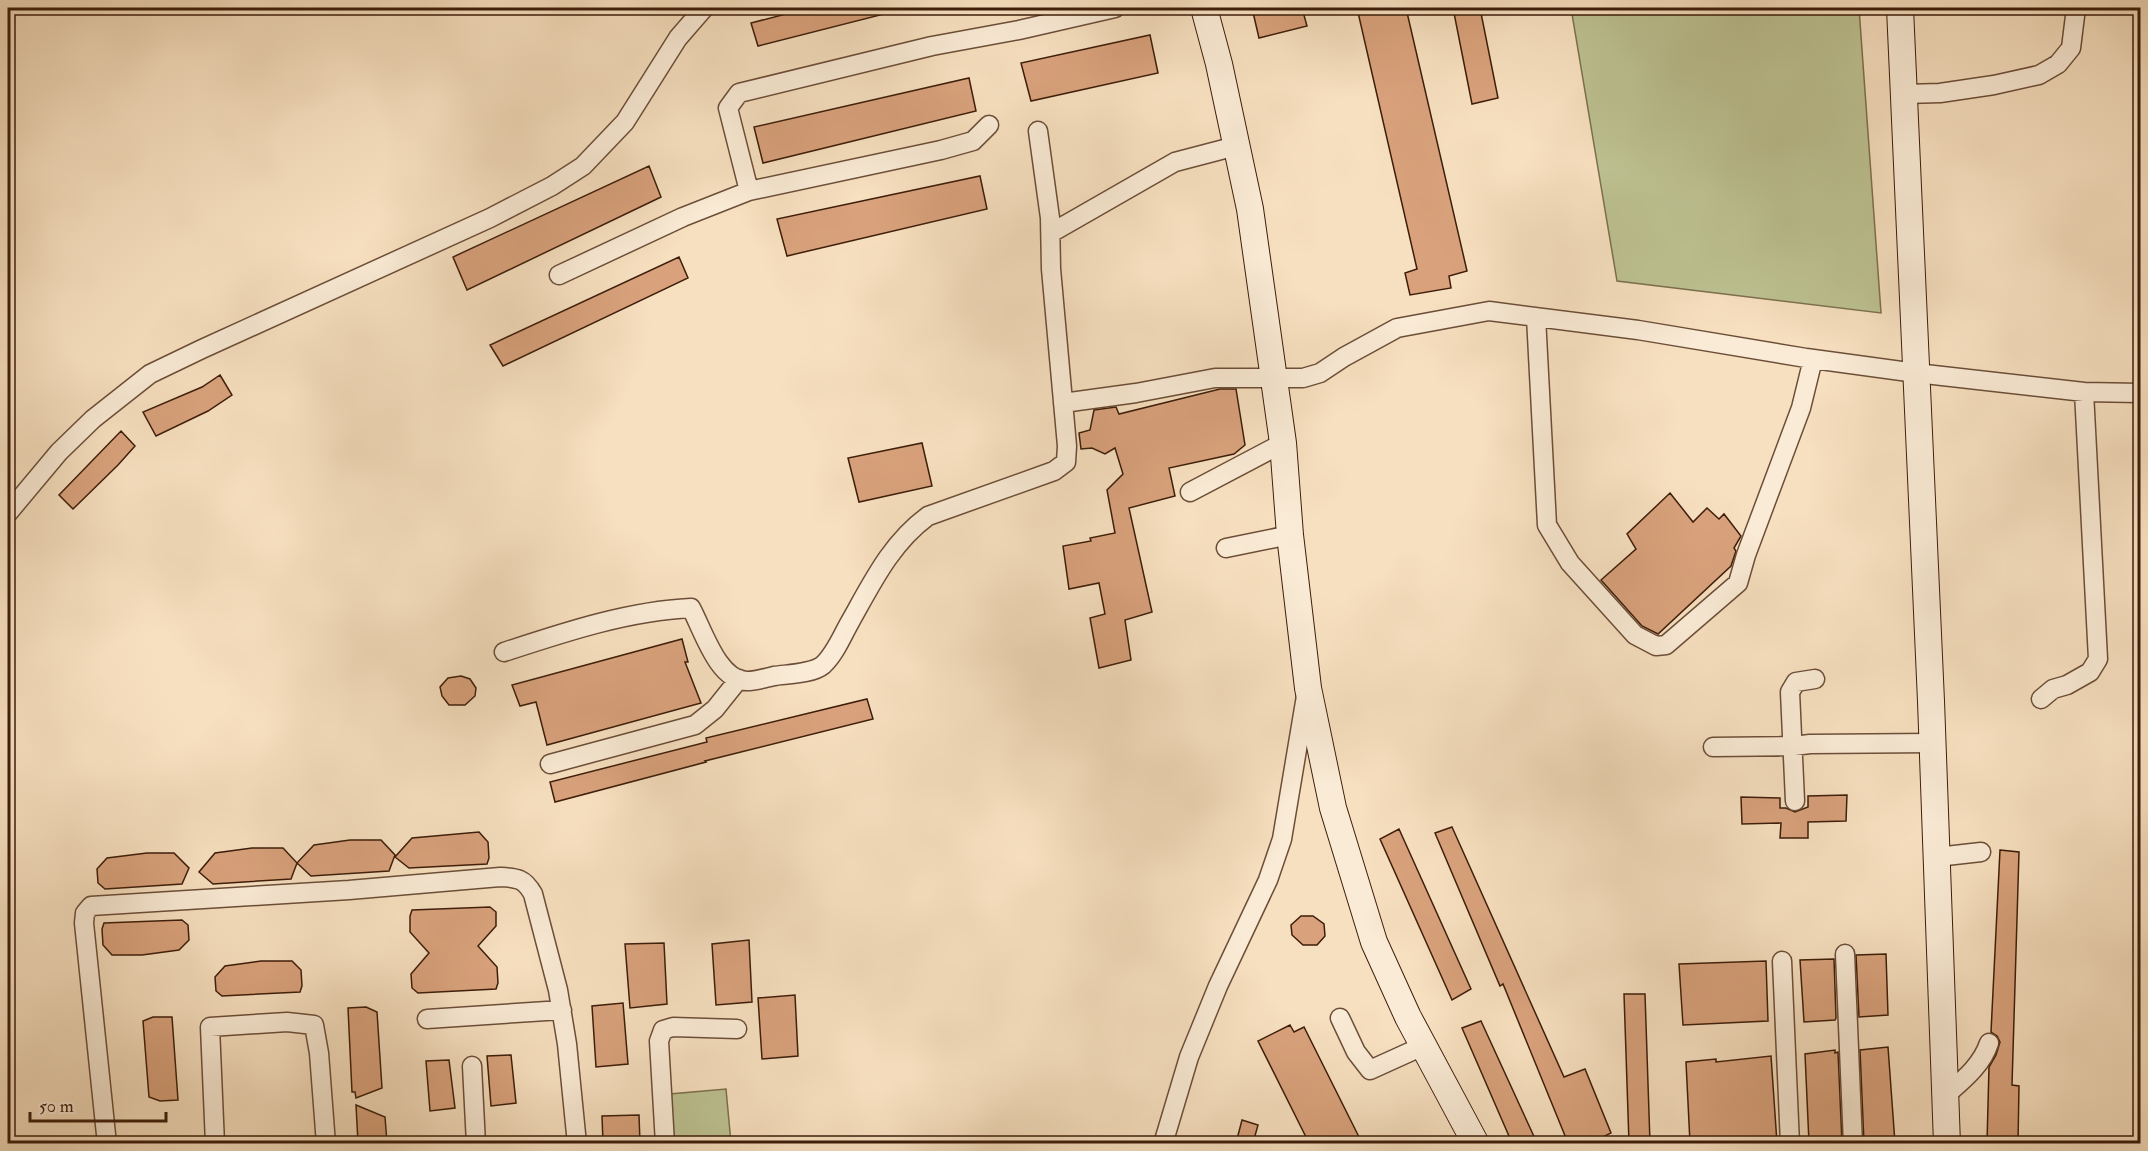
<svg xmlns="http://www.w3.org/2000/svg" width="2148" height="1151" viewBox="0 0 2148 1151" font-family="'IM FELL Double Pica',serif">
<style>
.green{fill:#bdc292;stroke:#7d704e;stroke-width:1.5}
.building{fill:#d9a27c;stroke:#3d1d0a;stroke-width:1.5}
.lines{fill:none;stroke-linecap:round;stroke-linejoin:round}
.street-casing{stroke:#6c4e38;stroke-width:21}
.secondary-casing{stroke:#3d1d0a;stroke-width:28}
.street{stroke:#faebd6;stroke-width:18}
.secondary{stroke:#faebd6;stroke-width:26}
</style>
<rect width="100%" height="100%" fill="#f7e0c0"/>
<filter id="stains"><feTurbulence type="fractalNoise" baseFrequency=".00333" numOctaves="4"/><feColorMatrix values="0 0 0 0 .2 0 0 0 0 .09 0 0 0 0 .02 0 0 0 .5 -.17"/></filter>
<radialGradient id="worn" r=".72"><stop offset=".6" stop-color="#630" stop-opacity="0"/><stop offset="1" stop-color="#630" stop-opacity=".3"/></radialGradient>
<path class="green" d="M1571,8h288l22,305 -264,-32z
M726,1089l5,54h-58l-3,-49z"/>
<path class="building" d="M809,8h79v5l-130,33 -7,-23z
M1252,8h50l5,18 -48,12z
M1357,8h49l61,263 -18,5 2,12 -41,7 -5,-22 12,-4z
M1453,8h27l18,90 -26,6z
M1150,35l8,38 -127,28 -10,-38z
M969,78l7,33 -213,52 -9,-36z
M649,166l12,31 -194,93 -14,-33z
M980,176l7,33 -200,47 -10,-37z
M679,257l9,21 -185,88 -13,-21z
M220,375l12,20 -24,16 -52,25 -13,-24 59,-25z
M1220,389h16l9,56 -11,9 -65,14 6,28 -46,12 23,104 -27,8 6,40 -32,8 -9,-50 15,-4 -6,-31 -30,6 -6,-43 28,-5 -1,-3 25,-5 -8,-43 16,-16 -8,-26 -10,6 -13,-6 -11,1 -2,-16 11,-3 4,-20 22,-3 3,7z
M121,431l14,15 -17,19 -45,44 -14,-14z
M922,443l10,43 -73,16 -11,-44z
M1670,493l23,29 14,-14 12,11 5,-5 17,22 -7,12 2,3 -5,15 -73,68 -16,-8 -41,-46 35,-31 -9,-15z
M682,639l6,23h-3l16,41 -154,42 -11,-43 -16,4 -8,-21z
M461,676l9,3 6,9 -1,8 -10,9h-16l-7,-9 -2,-9 8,-9z
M867,699l6,20 -168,42 1,1 -151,40 -5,-20 157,-40 -1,-4z
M1847,795l-1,26 -38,1v16h-28l1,-15 -39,1 -1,-27 39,1v10h6l9,4 13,-5v-11z
M1452,827l112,250 21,-8 26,64 -20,10h-23l-65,-159 -3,2 -65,-153z
M1399,829l72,160 -19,11 -72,-161z
M479,832l9,10 1,16 -2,6 -78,4 -14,-11 17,-19z
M350,840h31l14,15 -6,16 -78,5 -14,-13 -6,16 -78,5 -14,-12 16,-19 37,-5h31l14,15 17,-18z
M2000,850l19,2 -7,233 7,1 -1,57h-31l2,-76 7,-12 4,-13 -3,-6 -6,-4z
M147,853h27l15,15 -7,16 -77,5 -7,-6 -1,-14 10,-11z
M490,907l6,5v14l-18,20 19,21 1,16 -2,6 -78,4 -6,-5 -1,-14 18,-21 -19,-21v-16l2,-6z
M1301,916h12l11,8 1,12 -8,9h-14l-11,-10 -1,-10z
M182,920l6,5 1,15 -10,10 -37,5h-30l-9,-10 -1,-16 2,-6z
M749,940l3,62 -36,3 -4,-61z
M664,943l3,61 -37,4 -5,-64z
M1886,954l2,61 -29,2 -3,-62z
M1834,959l2,59 -1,2 -31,2 -4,-62z
M261,961h31l9,9 1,16 -2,6 -78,4 -6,-5 -1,-14 10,-11z
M1766,961l2,60 -85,4 -4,-61z
M1624,994h21l5,149h-21z
M795,995l3,61 -36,3 -4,-61z
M623,1003l5,61 -32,3 -4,-61z
M366,1007l11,5 5,76 -26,10 -1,-6h-3l-4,-84z
M153,1017h19l6,83 -18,1 -11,-4 -6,-76z
M1481,1021l56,122h-25l-50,-115z
M1290,1025l4,7 10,-5 58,116h-53l-51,-102z
M1888,1047l7,96h-31l-4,-93z
M1835,1050v3l3,-1 4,91h-33l-4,-89z
M511,1055l5,48 -25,3 -4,-50z
M1771,1056l6,87h-87l-4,-81 30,-3v3z
M449,1060l6,48 -25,3 -4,-50z
M356,1105l29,12 2,26h-29z
M639,1115l1,28h-37l-1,-27z
M1242,1120l16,5 -5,18h-17z"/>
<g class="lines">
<defs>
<path id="street" d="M1905,94l35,-1 54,-8 45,-10 19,-11 13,-16 5,-40
M749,191l192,-41 32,-9 16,-16
M1051,233l124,-71 61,-16
M559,275l124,-58 66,-26 -21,-83 11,-15 193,-47 87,-16 96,-22
M1536,317l11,208 23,38 65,72 21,11 10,-1 72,-62 8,-28 55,-147 12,-49
M1063,403l73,-10 79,-15h88l17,-5 24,-16 53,-29 92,-17 149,19 168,28 110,15 168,19 56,1
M1190,492l93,-49
M8,513l51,-61 34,-33 57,-45 52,-25 288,-131 62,-32 31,-20 42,-44 53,-84 26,-30
M1226,548l64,-13
M504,652c61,-20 124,-41 187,-44 12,22 27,73 56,73 9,0 18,-3 27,-5 14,-2 38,-2 49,-11 12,-11 19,-29 27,-43 22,-39 41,-79 78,-106l126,-45 12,-9 1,-16 -16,-177 -1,-51 -12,-87
M2041,699l12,-10 14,-4 23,-13 8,-13 -14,-267
M1713,747l81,-1 16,-2 123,-1
M550,764l145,-39 20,-16 24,-30
M1795,801l-5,-109 6,-10 19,-3
M1937,857l44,-5
M1845,954l8,190
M1782,961l8,183
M1340,1018l16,34 14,18 53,-24
M427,1019l135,-9
M472,1066l4,78
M1946,1095c17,-15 36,-30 43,-52
M107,1144l-23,-221 1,-10 6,-7 258,-16 151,-13c17,1 24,1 33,17l25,96 9,54 10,100
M215,1144l-5,-117 77,-5 27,3 5,28 7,91
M665,1144l-6,-103 4,-11 10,-3 64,2
M1163,1144l26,-87 29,-71 50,-106 14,-41 24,-143"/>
<path id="secondary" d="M1204,8l15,56 31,145 33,234 7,92 18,153 25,120 41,134 34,75 68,127
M1900,8l31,693 16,443"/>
</defs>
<use href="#street" class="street-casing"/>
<use href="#secondary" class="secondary-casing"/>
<use href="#street" class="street"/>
<use href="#secondary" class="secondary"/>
</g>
<rect width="2148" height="1151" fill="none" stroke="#f7e0c0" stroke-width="30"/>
<rect x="9" y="9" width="2130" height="1133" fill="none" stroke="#3d1d0a" stroke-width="3"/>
<rect x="15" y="15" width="2118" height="1121" fill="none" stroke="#3d1d0a" stroke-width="1.5"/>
<path d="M30 1112v9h136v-9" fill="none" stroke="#3d1d0a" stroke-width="3"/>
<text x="39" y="1112" font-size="18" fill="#3d1d0a" stroke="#faebd6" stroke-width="4.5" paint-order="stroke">50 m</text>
<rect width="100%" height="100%" filter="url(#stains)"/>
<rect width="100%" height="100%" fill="url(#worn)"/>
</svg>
